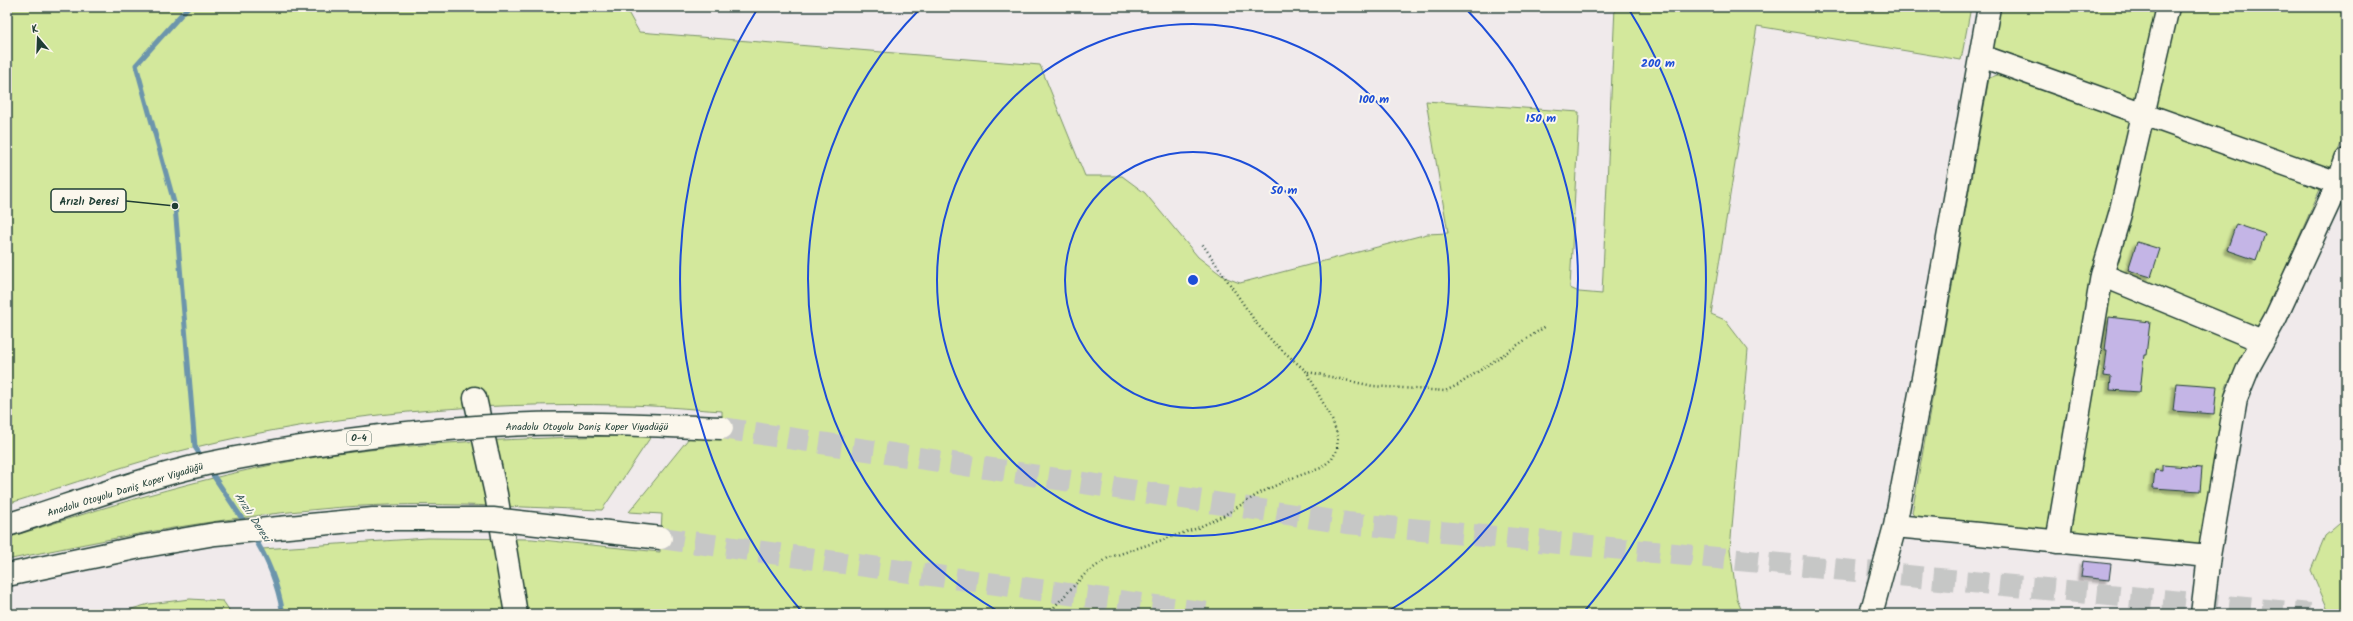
<svg xmlns="http://www.w3.org/2000/svg" width="2353" height="621" viewBox="0 0 2353 621" font-family="Kalam,sans-serif">
<style>
.green{fill:#d3e89c;stroke:#799268}
.lines{fill:none;stroke-linecap:round;stroke-linejoin:round}
.stream{stroke:#6c95ac;stroke-width:5}
.building{fill:#c4b5e6;stroke:#1f3d34;filter:url(#shadow)}
.highway-tunnel{stroke:#c6c7c6;stroke-width:22;stroke-dasharray:22 11;stroke-linecap:butt}
.minor-casing{stroke:#1f3d34;stroke-width:25}
.path{stroke:#1f3d34;stroke-width:2.5;stroke-dasharray:1 3;stroke-linecap:butt}
.minor{stroke:#fbf7ec;stroke-width:22}
.highway-bridge-casing{stroke:#1f3d34;stroke-width:25;stroke-linecap:butt}
.highway-bridge{stroke:#fbf7ec;stroke-width:22}
.ring{fill:none;stroke:#1d4ed8;stroke-width:2}
.labels{text-anchor:middle;stroke-width:4;stroke-linejoin:round;paint-order:stroke}
.shield{fill:#fbf7ec;stroke:#61756b;stroke-width:1}
.shield-label{font-size:9px;font-weight:bold;fill:#1f3d34}
.street-label{font-size:10px;fill:#1f3d34;stroke:#fbf7ec}
.water-label{font-size:11px;font-style:italic;fill:#395a5c;stroke:#fbf7ec}
.centre{fill:#1d4ed8;stroke:#fbf7ec;stroke-width:2}
.ring-label{font-size:12px;text-anchor:middle;font-weight:bold;fill:#1d4ed8;stroke:#fbf7ec;stroke-width:4;stroke-linejoin:round;paint-order:stroke}
.leader{fill:none;stroke:#1f3d34;stroke-width:1.5}
.callout-dot{fill:#1f3d34;stroke:#fbf7ec;stroke-width:1.5}
.callout{fill:#fbf7ec;stroke:#1f3d34;stroke-width:1.5}
.callout-label{font-size:11px;text-anchor:middle;font-weight:bold;fill:#1f3d34}
</style>
<defs>
<filter id="shadow"><feDropShadow dx="-3.5" dy="3.5" stdDeviation="1" flood-color="#0004"/></filter>
</defs>
<rect width="100%" height="100%" fill="#f0eaeb"/>
<filter id="ink" filterUnits="userSpaceOnUse"><feTurbulence type="fractalNoise" baseFrequency=".025" numOctaves="2"/><feDisplacementMap in="SourceGraphic" scale="8" xChannelSelector="R" yChannelSelector="G"/><feConvolveMatrix kernelMatrix="1 2 1 2 8 2 1 2 1" color-interpolation-filters="sRGB"/></filter>
<g filter="url(#ink)">
<path class="green" d="M7,7h618l14,25 401,33 45,111h37l23,17 53,64 26,20 16,6 187,-49 21,-1 -22,-132 153,11 -9,176 9,4 23,2 13,-287h356l-10,53 -204,-34 -46,288 14,6 23,30 -18,199 7,50 6,15h-1460l-5,-26 -16,-39 166,-11 104,1 128,13 2,-38 -33,-2 60,-74 33,-10v-17c-33,-2 -68,-6 -102,-6 -141,-3 -286,8 -424,42 -64,15 -126,38 -189,57z
M1999,7h347v125l-16,38 -338,-121z
M2000,74l321,113 -55,126 -40,74 -24,162 -286,-31 -4,-5 77,-435z
M652,435l-50,75c-94,-3 -188,-10 -281,-1 -106,9 -210,29 -314,51v-22c105,-33 212,-67 323,-83 107,-15 214,-17 322,-20z
M2346,518v96h-16l-19,-44 14,-34z
M190,599l33,2 9,13h-118l35,-10z"/>
<g class="lines">
<path class="stream" d="M188,7l-52,58 39,141 20,241 8,12
M209,469l38,57
M253,536c16,24 25,50 30,78"/>
</g>
<path class="building" d="M2236,224l29,10 -9,26 -29,-10z
M2137,242l23,7 -9,28 -23,-7z
M2109,317l41,5 -4,33h-2l-4,37 -30,-2 1,-13 -7,-1 3,-26h-2z
M2176,383l41,3 -3,28 -41,-3z
M2162,465l40,3 -2,23 -47,-3 2,-18 7,1z
M2083,561l28,3 -2,16 -28,-3z"/>
<g class="lines">
<path class="highway-tunnel" d="M722,428l625,95 963,91
M661,538l554,76"/>
<defs>
<path id="minor" d="M1981,56l357,127
M2102,275l18,-61 48,-207
M475,398l21,96 20,120
M1895,526l314,30
M2057,542l45,-267 160,66
M1871,614l24,-88 31,-164 63,-355
M2202,614l7,-58 27,-158 13,-32 26,-47 63,-136 8,-23"/>
</defs>
<use href="#minor" class="minor-casing"/>
<path class="path" d="M1308,372l65,14 72,5 13,-6 88,-59
M1050,614l5,-8 31,-33 22,-15 87,-29 28,-13 37,-23 27,-13 34,-12 11,-9 5,-9 1,-13 -5,-15 -26,-50 -33,-29 -17,-19 -56,-82"/>
<use href="#minor" class="minor"/>
<defs>
<path id="highway-bridge" d="M7,525c66,-21 132,-46 199,-61 108,-22 217,-36 326,-40 64,-2 127,2 190,4
M7,575l133,-28 75,-13 158,-15h120l168,19"/>
</defs>
<use href="#highway-bridge" class="highway-bridge-casing"/>
<use href="#highway-bridge" class="highway-bridge"/>
</g>
</g>
<g class="ring">
<circle cx="1193" cy="280" r="128"/>
<circle cx="1193" cy="280" r="256"/>
<path d="M1001 613A384 384 0 0 1 921 8M1465 8A384 384 0 0 1 1385 613"/>
<path d="M803 613A513 513 0 0 1 758 8M1628 8A513 513 0 0 1 1583 613"/>
</g>
<g class="labels">
<rect class="shield" x="347" y="431" width="24" height="14" rx="3"/>
<g class="shield-label">
<text x="359" y="441">O-4</text>
</g>
<g class="street-label">
<text x="587" y="430">Anadolu Otoyolu Daniş Koper Viyadüğü</text>
<text transform="translate(125 489) rotate(-17)" y="4">Anadolu Otoyolu Daniş Koper Viyadüğü</text>
</g>
<g class="water-label">
<text transform="translate(253 517) rotate(57)" y="4">Arızlı Deresi</text>
</g>
</g>
<circle cx="1193" cy="280" r="6" class="centre"/>
<g class="ring-label">
<text x="1658" y="67">200 m</text>
<text x="1374" y="103">100 m</text>
<text x="1541" y="122">150 m</text>
<text x="1284" y="194">50 m</text>
</g>
<path class="leader" d="M175 206L126 201"/>
<circle class="callout-dot" cx="175" cy="206" r="4"/>
<rect class="callout" x="51" y="189" width="75" height="23" rx="4"/>
<g class="callout-label">
<text x="89" y="205">Arızlı Deresi</text>
</g>
<rect width="2353" height="621" fill="none" stroke="#fbf7ec" stroke-width="24"/>
<rect x="12" y="12" width="2329" height="597" fill="none" stroke="#1f3d34" stroke-width="1.5" filter="url(#ink)"/>
<g transform="translate(38 38) rotate(341)" stroke="#fbf7ec" stroke-width="3" paint-order="stroke">
<path d="M0-3L7 15L0 10L-7 15Z" fill="#1f3d34"/>
<text y="-6" font-size="11" font-weight="bold" text-anchor="middle" fill="#1f3d34">K</text>
</g>
</svg>
